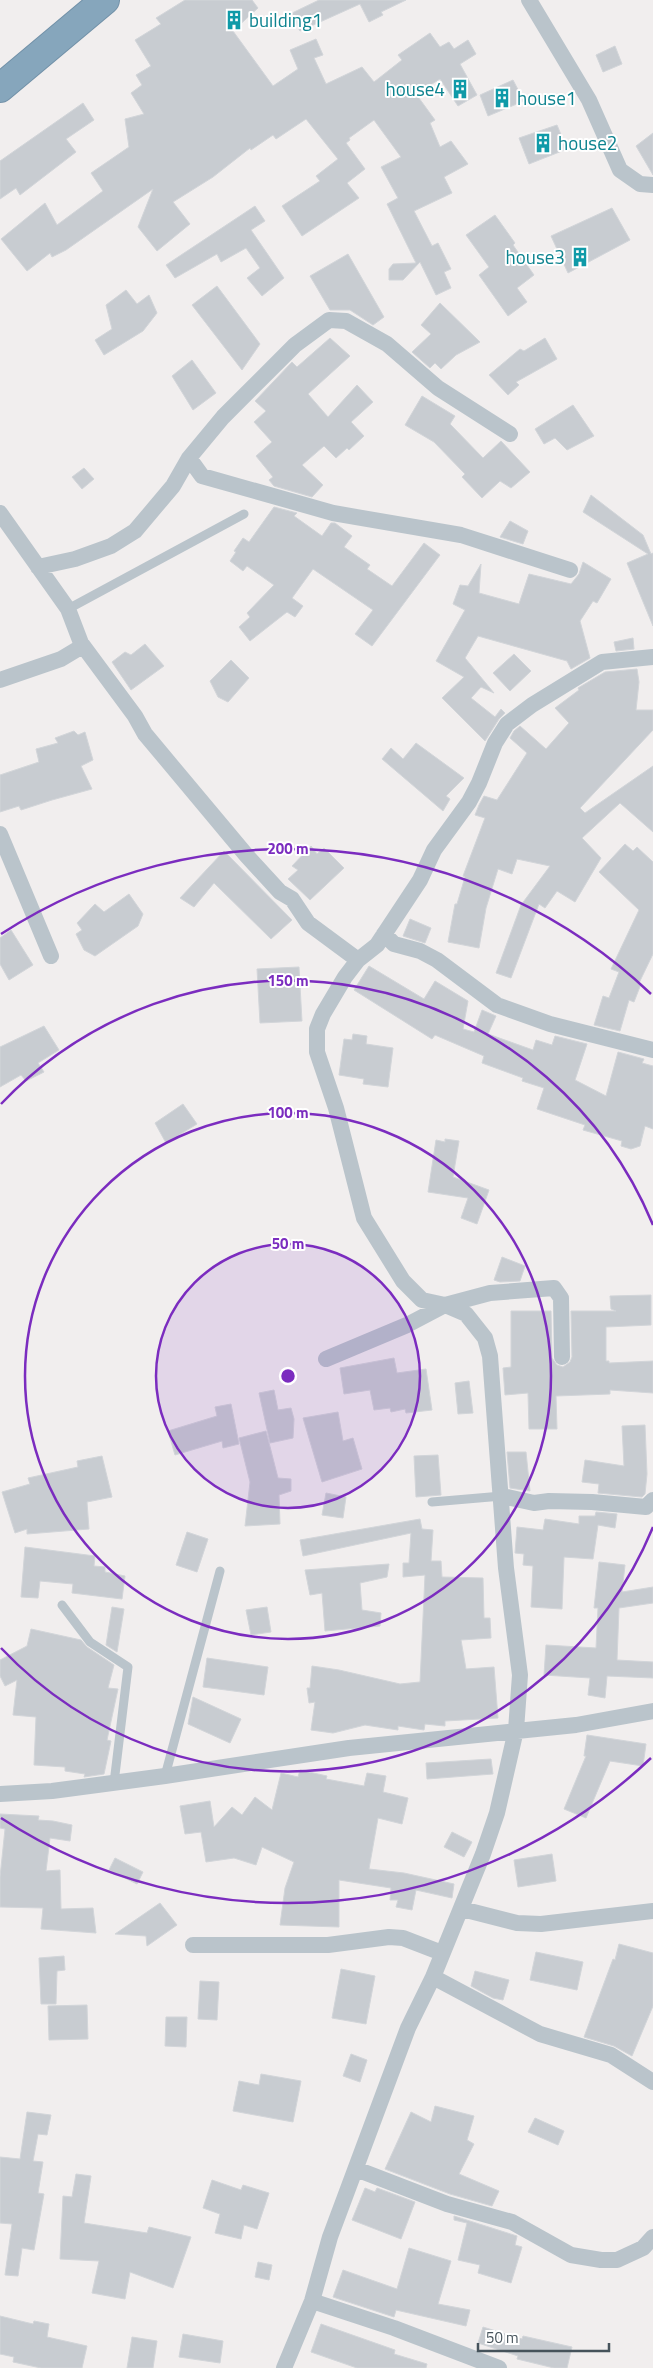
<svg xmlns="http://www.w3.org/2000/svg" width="653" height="2368" viewBox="0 0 653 2368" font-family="'Titillium Web',sans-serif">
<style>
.building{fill:#c8ccd1;stroke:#d2d5d9}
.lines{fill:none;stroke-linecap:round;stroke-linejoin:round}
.highway-casing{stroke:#7291a8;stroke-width:30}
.lane{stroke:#bac4cb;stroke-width:9}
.street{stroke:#bac4cb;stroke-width:16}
.highway{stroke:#86a6bc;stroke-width:28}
.ring{fill:none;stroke:#7b2cbf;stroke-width:2.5}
.labels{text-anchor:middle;stroke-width:4;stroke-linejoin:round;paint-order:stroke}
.culture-label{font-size:19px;fill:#0d838f;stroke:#fff;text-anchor:start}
.centre{fill:#7b2cbf;stroke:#fff;stroke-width:2.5}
.ring-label{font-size:15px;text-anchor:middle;font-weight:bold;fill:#7b2cbf;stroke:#fff;stroke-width:4;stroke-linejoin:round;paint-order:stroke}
</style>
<rect width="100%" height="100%" fill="#f1eeee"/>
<path class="building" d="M185,0h67l6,8 -25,23 40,55 25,-17 -8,-19 26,-11 7,16 -9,3 12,26 36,-17 12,15 28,-22 -4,-5 32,-22 10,14 9,-5 5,7 14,-9 8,14 -16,10 17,31 -19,11 -18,-27 -24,15 19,26 -5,3 10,24 11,-6 17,23 -24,13 8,16 -38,18 18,35 6,-3 13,26 -7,3 7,16 -15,7 -16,-33 -17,18h-14v-11l4,-5 23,-1 -29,-59 11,-6 -17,-31 20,-10 -27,-37 -25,18 1,2 -4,3 19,26 -18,14 12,15 -57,38 -20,-30 38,-25 -4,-5 22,-17 -32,-40 -30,20 -3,-4 -22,15 -1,-2 -37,29 -40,25 17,22 -33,27 -19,-24 15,-38 -87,61 -14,7 -2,-4 -23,18 -26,-32 44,-36 12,22 46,-34 -12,-18 38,-26 -4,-28 19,-5 -13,-21 11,-8 -6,-10 15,-9 -16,-26 26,-16 -5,-6z
M319,0h87l-25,12 2,3 -14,7 -9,-18 -60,27 -10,-17z
M615,46l7,18 -19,8 -7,-17z
M513,80l11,21 -36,15 -8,-21z
M83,103l11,17 -28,19 10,13 -56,43 -4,-7 -16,11v-38z
M557,125l10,24 -38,15 -10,-26z
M653,133v42l-17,-29z
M255,206l10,15 -14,9 33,48 -22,18 -15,-18 13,-10 -14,-20 -25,14 -4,-8 -42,24 -9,-13z
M612,208l18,32 -62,33 -17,-37z
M495,215l20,28 -2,2 21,30 -17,13 10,14 -19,14 -29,-41 10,-8 -23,-32z
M348,254l36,63 -11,8 -23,-15h-20l-20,-34z
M217,286l43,58 -18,26 -50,-65z
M126,290l11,14 12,-9 8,18 -14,18 -39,24 -9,-15 17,-11 -6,-24z
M440,303l40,39 -24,13 -15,14 -6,-6 -5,5 -18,-16 19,-18 -10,-9z
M330,338l20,18 -42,38 20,23 29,-32 16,17 -22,20 13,14 -15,14 -2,-2 -11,10 -12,-12 -22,19 21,20 -11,12 -38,-11 -5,-6 4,-3 -17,-21 16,-14 -18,-20 12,-11 -11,-10 37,-39 5,5z
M545,338l12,21 -41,23 3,3 -11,10 -19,-20 31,-26 4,2z
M192,360l24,33 -23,17 -21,-34z
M422,396l33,20 -5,8 33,34 18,-17 29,31 -19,16 -11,-7 -18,17 -20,-21 3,-3 -31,-32 -29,-17z
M573,405l21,31 -27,14 -12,-12 -11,6 -9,-15z
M84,468l10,11 -12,10 -10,-12z
M591,495l52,40 8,19 2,-1v73l-26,-63 21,-9 -65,-42z
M274,507l23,6 -3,3 28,20 9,-13h4l17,13 -8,11 26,18 -3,4 25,17 32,-43 16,12 -68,91 -17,-12 18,-24 -60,-41 -21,29 11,8 -8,11 -8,-5 -37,29 -11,-14 11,-10 -3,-4 27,-28 -27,-19 -4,5 -13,-10 6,-9 -2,-1 9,-13 6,4z
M510,521l18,10 -5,13 -23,-7z
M583,562l28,17 -14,24 -4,-2 -13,20 10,37 -19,11 -4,-8 -89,-25 -13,22 29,35 -13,-6 -10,11 24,19 6,-8 4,4 -6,6 -14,22 -43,-43 22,-21 -28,-16 29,-51 -12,-6 7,-19 8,1 13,-22 -2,29 40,11 10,-30 42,10 8,-10z
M633,638l1,11 -18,2 -2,-9z
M145,644l19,22 -33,24 -19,-28 13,-10 6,3z
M514,654l17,17 -21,20 -17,-18z
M231,660l18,18 -21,24 -10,-5 -8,-16z
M637,669l2,13 -3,28h17v20l-73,78 5,5 68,-47v66l-33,-29 -38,35 19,20 -26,44 -18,-11 -12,17 -6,-4 -28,74 -15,-5 25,-68 29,-39 -33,-7 -5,15 -14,-5 -12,39 -7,40 -31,-6 7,-38h2l8,-27 -2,-1 22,-58 -10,-3 4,-10 5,-9 13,4 30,-47 -17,-15 4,-7 6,-5 26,23 23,-26 -14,-15 24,-18 -1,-2 27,-16z
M74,731l4,4 7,-3 8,28 -12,6 11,23 -40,11 -31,10 -2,-4 -19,6v-37l39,-13 -3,-13 22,-6 -3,-5z
M416,743l48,35 -18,18 4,3 -7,12 -61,-52 9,-11 12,11z
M625,844l8,7 4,-4 16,15v92l-14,29 2,1 -7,18 -5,-2 -9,31 -26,-6 9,-29 6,2 10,-26 -8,-3 28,-59 -40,-38z
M311,846l6,8 7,-6 20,20 -34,32 -22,-21 10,-9 -6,-4z
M224,851l68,69 -21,19 -57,-56 -20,24 -14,-9z
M129,894l14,20 -5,12 -43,30 -11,-6 -8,-16 6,-4 -5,-7 18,-19 9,8z
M410,919l21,9 -6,15 -22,-7z
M11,930l22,35 -24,15 -9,-16v-26z
M369,966l55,33 11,-18 33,20 -5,28 11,3 8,-22 14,6 -8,18 45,16 3,-10 16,5 3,-9 32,8 -12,36 31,16 12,-44 26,7 -2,4 11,3v63l-8,-3 -5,20 -9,3 -10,-3 1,-5 -39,-11 2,-5 -48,-16 7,-21 -22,-7 1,-3 -41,-15 2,-7 -49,-21 -3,4 -78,-49z
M299,967l3,54 -42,2 -3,-54z
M44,1026l15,24 -21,13 6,9 -18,9 -5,-6 -21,12v-40z
M353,1034l14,2 -1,8 27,4 -5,39 -25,-3 1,-5 -25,-4 5,-36 8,1z
M183,1104l14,20 -31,19 -11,-20z
M445,1139l14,2 -6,36 36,13 -12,34 -16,-6 7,-20 -40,-6 8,-52 9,2z
M502,1257l23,9 -5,15 -20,1 -6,-2z
M651,1295v30l-45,2v34h3v2l44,-2v32l-43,-3v4l-54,2 1,33h-28l-1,-36 -23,2 -2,-27 8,-1v-56h40l1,47 5,7 6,2 7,-5 2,-5 -1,-46h45l-5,-2 -1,-13z
M394,1358l3,15 29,-4 6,41 -26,3 -1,-4 -14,3 -1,-4 -16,2 -4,-20 -26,4 -4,-26z
M469,1381l4,32 -15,1 -3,-31z
M274,1390l4,20 13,-2 3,11 -1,19 -23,5 -11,-50z
M231,1404l8,40 -16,4 -1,-7 -47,14 -7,-24 49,-15 -2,-9z
M338,1412l5,29 10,-3 9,31 -40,13 -19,-64z
M645,1425l2,49 -2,20 -3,3 -44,-4 1,-9 -17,-2 3,-22 39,6 -2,-40z
M266,1431l12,47 13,1v12l-12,4 1,29 -35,2 5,-44 -11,-44z
M507,1452h19l4,39 -20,-3z
M438,1455l3,40 -25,2 -2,-41z
M102,1456l10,41 -25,5 2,27 -62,5v-5l-12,4 -13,-41 28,-8 -2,-6 50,-11 -1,-6z
M326,1493l20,4 -3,21 -21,-3z
M596,1512l21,2 -2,14 -17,-3 -5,34 -29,-2 -2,52 -31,-2 2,-41 -10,-1 1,-11 -9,-1 2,-26 26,3 2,-11 34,5v-8h16z
M420,1519l2,10 11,1 -2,31h10l1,16 41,1 1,40h6l1,20 -30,2 5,29 28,-2 4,51 -53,3v5l-20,-2 -1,6 -26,-4v4l-33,-5 -32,8 -22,-3 4,-28 -6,1 -2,-15h3l2,-22 27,4 61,14 20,-2 5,-107 -22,2v-14h6l2,-30 -108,23 -3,-16z
M187,1532l21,7 -11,33 -21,-7z
M25,1547l70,9 -1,10 11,1v5l20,4 -3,23 -50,-6 1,-9 -33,-3 -2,17 -17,-1z
M599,1562l26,3 -3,27 31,-5v16l-34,5 -2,52 36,2v16l-46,-2 -2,22 -17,-3 2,-17 -46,-3 2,-30 50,3 2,-40h-4z
M389,1564l-2,13 -27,6 2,27 19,3 -1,13 -55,5 -3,-38 -12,2 -5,-25z
M112,1607l12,2 -7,43 -11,-7z
M267,1607l4,25 -20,3 -5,-25z
M31,1629l50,11 6,7 27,18 -6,23 10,1 -11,51 4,1 -7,33 -20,3 1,-3 -20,-3v-4l-31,-2 2,-48 -23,-2 4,-35 -12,6 -5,-10v-16l27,-14z
M207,1658l61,9 -4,28 -61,-8z
M193,1697l48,22 -11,24 -42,-19z
M587,1735l59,9 -3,22 -33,-5 -24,57 -22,-9 22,-53h-2z
M491,1759l2,15 -66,5 -1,-16z
M300,1770l27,6 -1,3 38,7 3,-13 19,3 -3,16 25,6 -6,26 -24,-6 -9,51 35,4 50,11 -2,14 -36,-8 -4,20 -16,-3 2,-7h-8l1,-12 -52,-8v47l-59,-2 5,-37 9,-26 -32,-15 -6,18 -22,-7 -28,4 -5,-30 -16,2 -5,-28 30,-5 4,26 18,-20 10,8 13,-18 17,13 9,-37 17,4z
M0,1814l39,2 -1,4 15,1 19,4 -2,16 -20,-3 -4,33 14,-1 1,39 32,-1 3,25 -55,-4 2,-21 -43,-1v-30l5,-48 -5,-1z
M452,1832l20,10 -8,15 -20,-10z
M552,1854l4,27 -38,6 -4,-27z
M115,1858l28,14 -6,12 -28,-14z
M160,1903l17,22 -30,21 -1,-10 -31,-2z
M619,1944l34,9v53l-21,50 -18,-10 -30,-9 29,-78 2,1z
M536,1952l47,10 -6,28 -47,-10z
M64,1956l1,14 -8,1 -1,33h-15l-2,-46z
M341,1969l34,7 -9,48 -34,-6z
M475,1971l34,9 -6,20 -10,-2 -22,-12z
M200,1981l19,1 -2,38 -19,-1z
M87,2005l1,34 -39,1 -1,-34z
M166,2017h21l-1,30 -21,-1z
M351,2054l16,6 -7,22 -17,-6z
M261,2074l40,7 -8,41 -60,-11 6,-30 20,4z
M435,2106l39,10 -7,24 7,4 -15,30 40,17 -7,15 -42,-12 -65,-25 26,-57 20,10z
M27,2112l24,3 -4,20 -9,-1 -5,27 10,1 -5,31 6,1 -10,56 -12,-2 -4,28 -13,-1 7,-51 -12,-1v-66l20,2z
M535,2118l29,13 -6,14 -30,-13z
M76,2174l15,2 -7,47 63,10 2,-6 42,10 -18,51 -43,-16 -5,27 -33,-6 7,-32 -39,-2 3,-63 9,1z
M212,2180l29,10 2,-5 26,8 -12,36 -13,-4 -3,14 -26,-6 5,-19 -17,-6z
M365,2188l10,4 2,-4 38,14 -14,37 -49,-19z
M454,2216l63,20 -2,9 7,2 -11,36 -33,-10 2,-8 -22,-5 9,-37 -13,-3z
M409,2248l42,13 -13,43 32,6 -4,16 -70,-16 -2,7 -61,-20 10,-27 54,19z
M258,2262l14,3 -3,15 -14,-3z
M0,2316l33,8 1,-3 15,3 -2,13 40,9 -5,22h-41l-28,-6 1,-5 -14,-3z
M321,2324l74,26 -1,4 33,10 -1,4h-69l-46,-16z
M483,2327l39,12 1,-3 49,11 -5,21h-13l-37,-9 1,-3 -40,-13z
M183,2334l40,7 -3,22 -41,-6z
M132,2337l25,4 -4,27h-26z"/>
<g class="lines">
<defs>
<path id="highway" d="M0,88l105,-88"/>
</defs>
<use href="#highway" class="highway-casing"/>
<path class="lane" d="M68,609l176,-95
M432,1502l70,-6
M62,1605l28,37 38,25 -14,116
M165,1776l55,-205"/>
<path class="street" d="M529,0l60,100 31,70 20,14 13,1
M189,458l13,18 131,37 128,22 109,35
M0,513l68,96 13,34 54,73 10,18 102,122 33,36 12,7 16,24 50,37 -13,17 -22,37 -6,15v23l19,56 28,110 39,63 19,19 23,5 21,9 19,24 5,18 16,212 14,107 -4,55 -19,83 -14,41 -50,123 -25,51 -78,209 -18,64 -28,67
M38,567l37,-8 36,-13 24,-15 38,-45 16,-28 34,-41 72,-72 34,-25 17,1 41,23 51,44 72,46
M0,680l61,-21 20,-12v-4
M0,834l51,122
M384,934l10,10 26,7 17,9 60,45 53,19 103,26
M358,960l19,-15 43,-65 14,-30 35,-48 10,-19 16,-40 12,-19 25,-19 70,-43 51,-5
M326,1359l81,-34 38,-20 45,-12 64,-5 7,10 1,59
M502,1496l32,7 15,-2 43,1 54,5 7,-7
M0,1794l52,-3 113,-15 184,-28 227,-23 77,-14
M462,1909l55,14 24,1 112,-13
M193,1945h135l61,-8 14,1 39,15
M433,1977l107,57 71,21 42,27
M356,2169l91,35 65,18 59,33 30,5h16l26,-12 10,-11
M312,2301l82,27 105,40"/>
<use href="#highway" class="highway"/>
</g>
<circle cx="288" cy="1376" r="132" fill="#7b2cbf" fill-opacity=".12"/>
<g class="ring">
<circle cx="288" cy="1376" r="132"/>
<circle cx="288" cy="1376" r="263"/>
<path d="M653 1527A395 395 0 0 1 1 1648M1 1104A395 395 0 0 1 653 1225"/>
<path d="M651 1758A527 527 0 0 1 1 1818M1 934A527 527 0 0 1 651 994"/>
</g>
<defs>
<symbol id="building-bare" viewBox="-9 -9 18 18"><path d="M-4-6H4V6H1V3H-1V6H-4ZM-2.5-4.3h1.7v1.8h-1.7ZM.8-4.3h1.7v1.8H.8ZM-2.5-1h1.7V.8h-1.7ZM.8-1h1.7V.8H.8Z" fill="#0f9aa8" stroke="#fff" stroke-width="2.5" paint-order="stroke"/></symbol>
</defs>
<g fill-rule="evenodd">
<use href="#building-bare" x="220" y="6" width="28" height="28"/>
<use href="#building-bare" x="446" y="75" width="28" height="28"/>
<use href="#building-bare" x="488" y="84" width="28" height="28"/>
<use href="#building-bare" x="529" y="129" width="28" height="28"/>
<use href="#building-bare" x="566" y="243" width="28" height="28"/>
</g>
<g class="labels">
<g class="culture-label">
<text x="249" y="27">building1</text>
<text x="445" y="96" text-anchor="end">house4</text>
<text x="517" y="105">house1</text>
<text x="558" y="150">house2</text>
<text x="565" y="264" text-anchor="end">house3</text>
</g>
</g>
<circle cx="288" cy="1376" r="8" class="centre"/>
<g class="ring-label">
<text x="288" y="854">200 m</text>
<text x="288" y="986">150 m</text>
<text x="288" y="1118">100 m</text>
<text x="288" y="1249">50 m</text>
</g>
<path d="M478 2343v8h131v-8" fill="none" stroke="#46535b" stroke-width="2.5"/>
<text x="486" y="2343" font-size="15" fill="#46535b" stroke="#ffffff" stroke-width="4" paint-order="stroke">50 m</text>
</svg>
